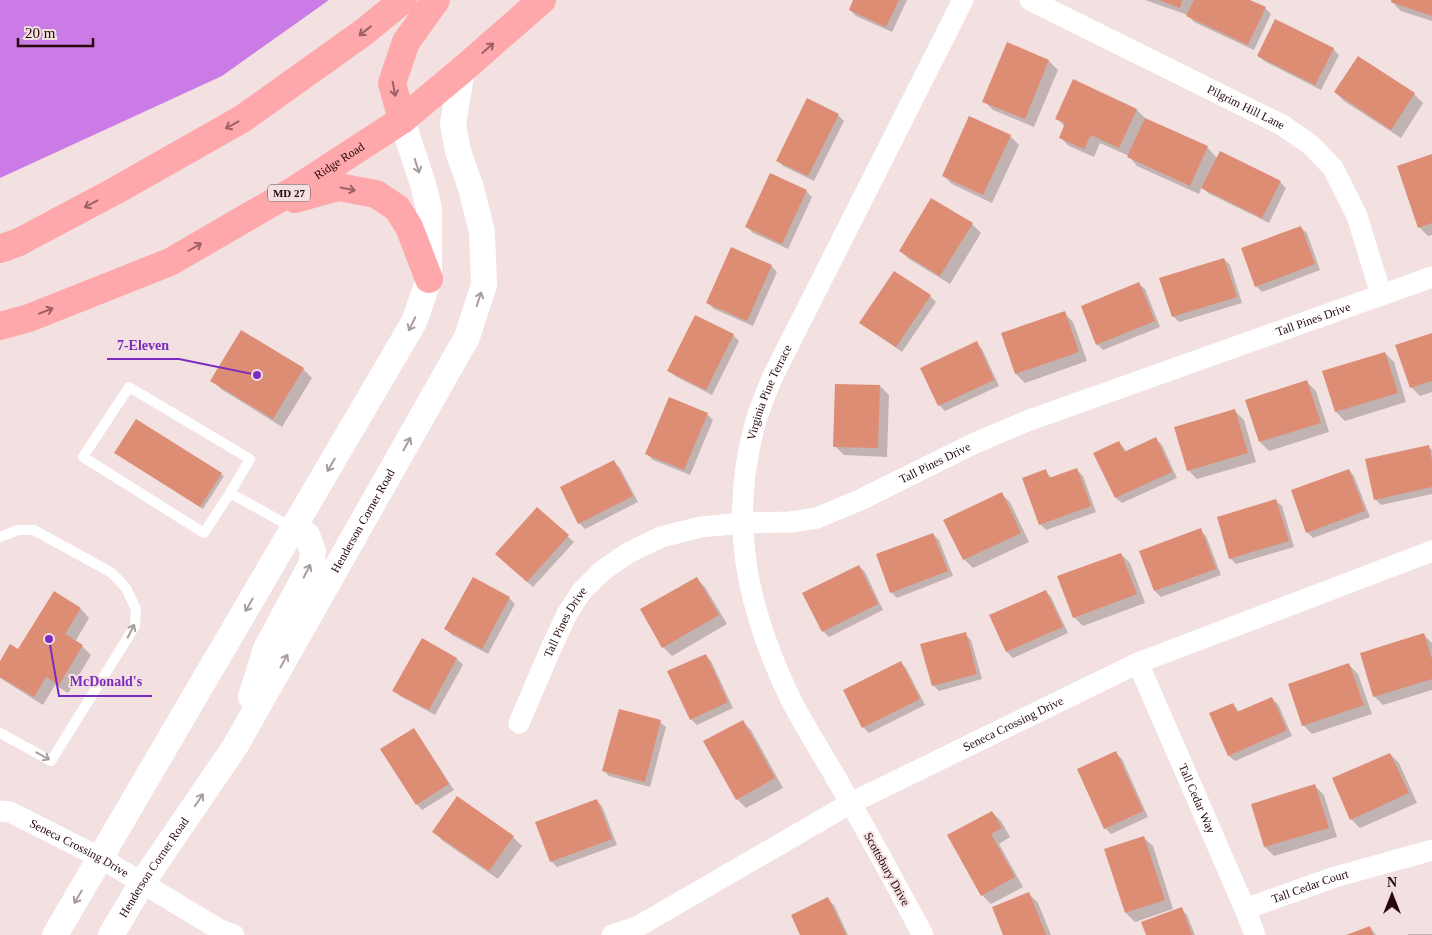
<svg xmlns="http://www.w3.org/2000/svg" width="1432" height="935" viewBox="0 0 1432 935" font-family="Georgia,serif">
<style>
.forest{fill:#cb7be5}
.shadow{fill:#0003}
.building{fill:#de8d75}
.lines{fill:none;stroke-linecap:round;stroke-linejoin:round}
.service{stroke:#fff;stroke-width:10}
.minor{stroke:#fff;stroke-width:21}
.tertiary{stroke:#fff;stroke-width:26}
.trunk{stroke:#fea8ac;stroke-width:28}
.oneway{stroke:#9d6064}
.oneway2{stroke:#a99c9d}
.labels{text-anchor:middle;stroke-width:4;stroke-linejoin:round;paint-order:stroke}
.shield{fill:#f3e0e0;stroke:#64494b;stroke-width:1}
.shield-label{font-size:11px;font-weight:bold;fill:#27080b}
.street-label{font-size:12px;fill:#27080b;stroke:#f3e0e0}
.leader{fill:none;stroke:#7b2cbf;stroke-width:2}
.callout-dot{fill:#7b2cbf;stroke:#f3e0e0;stroke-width:2}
.callout-label{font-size:14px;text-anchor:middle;font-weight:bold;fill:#7b2cbf;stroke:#f3e0e0;stroke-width:4;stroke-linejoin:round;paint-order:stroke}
</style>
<rect width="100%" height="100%" fill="#f3e0e0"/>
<path class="forest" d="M0,0h329l-107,76 -222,102z"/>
<path class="shadow" d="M855,0h52l-15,32 -36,-16 -6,-6z
M1145,0h102l18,8 6,6 -17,36 -60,-28 -6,-7z
M1393,0h39v21l-31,-10 -9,-9z
M1008,44l41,17 9,9 -24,57 -41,-17 -9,-9z
M1333,49l6,6 -18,35 -57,-29 -6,-6z
M1358,58l56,36 9,9 -22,35 -57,-37 -9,-9z
M1074,81l63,29 9,9 61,28 10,11 63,24 6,6 -17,35 -61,-30 -6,-6 -3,7 -62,-28 -8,-10 -29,-13 -6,14 -25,-11 -9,-9 5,-10 -8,-9z
M838,115l6,6 -30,60 -31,-15 -6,-6z
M1010,136l9,9 -27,58 -40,-19 -9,-9z
M1432,156v79l-4,1 -9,-9z
M806,191l6,6 -24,52 -35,-16 -6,-6z
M972,224l9,9 -31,51 -41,-25 -9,-8z
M1301,228l6,5 13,37 -58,22 -6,-6z
M1224,259l6,6 12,38 -63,19 -6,-6z
M771,266l6,6 -24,54 -39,-17 -6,-6z
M1139,284l6,5 15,38 -57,23 -6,-6z
M930,296l6,6 -34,50 -35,-24 -6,-6z
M1064,313l9,9 14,39 -62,22 -9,-9 -13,-40z
M1432,334v58l-12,4 -9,-9z
M733,335l6,6 -27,54 -37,-19 -6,-6z
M976,343l6,6 17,37 -54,25 -6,-6z
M1385,353l9,9 12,40 -61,19 -9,-9 -12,-40z
M303,369l9,9 -30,49 -61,-38 -9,-9z
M1307,382l9,9 13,41 -60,19 -9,-9z
M880,386l9,9 -2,62 -43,-2 -9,-9z
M1235,411l9,9 12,42 -59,17 -9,-9z
M707,414l6,6 -23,55 -37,-15 -6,-6z
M1156,439l6,6 15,33 -55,25 -6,-5 3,-56 8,10z
M1428,446l4,4v44l-51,11 -6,-6z
M119,455l102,19 3,2 -21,33z
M614,462l6,6 18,34 -53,27 -6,-6z
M1077,470l6,6 13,36 -50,18 -6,-6 5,-53 7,7z
M1349,470l5,6 16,41 -57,21 -6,-6z
M1001,494l9,8 19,40 -56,26 -9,-9z
M1276,501l6,5 12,41 -58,17 -6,-6z
M537,509l37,33 -41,45 -30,-27z
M1200,530l6,6 15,39 -60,22 -6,-6 -14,-39z
M933,534l6,6 14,36 -56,22 -6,-6z
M1121,554l9,9 15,40 -62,23 -9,-9z
M859,566l6,6 18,38 -54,27 -6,-6z
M696,578l9,9 22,37 -55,32 -9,-9z
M1045,591l6,6 17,36 -55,25 -6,-6 -16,-37z
M509,598l6,6 -27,50 -36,-19 -6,-6z
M81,609l8,9 -14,24 7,4 9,9 -23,38 -13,-8 -12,20 -43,-27v-15z
M965,634l6,6 11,39 -43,12 -6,-6z
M1424,635l8,8v47l-49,15 -9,-9z
M422,640l35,19 6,6 -28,50 -35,-19 -6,-5z
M705,655l6,6 22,47 -36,17 -6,-6z
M900,662l6,6 19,37 -56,28 -6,-6z
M1349,665l9,9 14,40 -60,20 -9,-9z
M1272,699l6,5 14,32 -57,25 -6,-5 -18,-42 22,-10 7,9z
M742,721l9,9 32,58 -37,20 -9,-9z
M660,722l6,5 -16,60 -41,-11 -6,-6z
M413,730l6,6 35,54 -32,20 -5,-6z
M1116,753l6,6 26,58 -37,17 -6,-6z
M1390,754l9,9 18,40 -57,25 -9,-9z
M1315,786l9,9 13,42 -63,19 -9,-9 -12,-42z
M596,800l6,6 15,39 -60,22 -6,-6z
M992,812l9,9 9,16 -11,7 24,43 -32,17 -9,-9 -33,-59z
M434,832l79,5 9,9 -24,33 -55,-38z
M1144,838l9,8 20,63 -38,13 -9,-9 -21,-63z
M1029,894l9,9 13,32h-47z
M828,899l6,6 14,30h-46z
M1181,909l6,6 8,20h-48z
M1370,927l6,8h-27z
M1408,934h24v1h-24z"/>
<path class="building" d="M853,0h46l-13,27 -37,-17z
M1159,0h23l-2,8z
M1194,0h56l16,7 -18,38 -62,-29z
M1391,0h41v16l-41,-14z
M1275,19l59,29 -19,37 -58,-29z
M1007,42l42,18 -24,59 -43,-17z
M1358,56l57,37 -24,37 -57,-38z
M1073,79l64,30 -18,39 -28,-13 -7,14 -25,-11 6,-15 -10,-4z
M807,98l32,16 -31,62 -32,-15z
M969,116l42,19 -28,60 -41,-19z
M1145,118l63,28 -18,40 -63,-29z
M1220,151l61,30 -19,37 -61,-30z
M1432,154v69l-14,5 -21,-62z
M770,173l37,17 -25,54 -37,-17z
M931,198l42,25 -33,53 -41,-25z
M1301,226l14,38 -60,23 -14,-39z
M731,247l41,18 -25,56 -41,-18z
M1224,258l13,39 -65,20 -13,-39z
M894,271l37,24 -35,52 -37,-24z
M1139,282l16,39 -59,24 -15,-39z
M1065,311l14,41 -64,22 -14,-41z
M695,315l39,19 -28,56 -39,-19z
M241,330l63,38 -31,51 -63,-38z
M1432,333v48l-22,7 -15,-43z
M977,341l17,39 -56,26 -18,-38z
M1385,352l13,41 -63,19 -13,-41z
M1307,380l14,43 -62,19 -14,-42z
M835,384l45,1 -2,63 -45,-1z
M669,397l39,16 -24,57 -39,-16z
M1235,409l13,44 -61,18 -13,-44z
M136,419l86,54 -22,34 -86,-54z
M1156,437l16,35 -57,26 -22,-45 26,-12 5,11z
M1429,445l3,15v27l-58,13 -9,-41z
M614,460l19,36 -55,28 -18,-37z
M1077,468l14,38 -52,19 -17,-47 24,-9 3,9z
M1349,469l16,42 -59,22 -15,-43z
M1002,492l19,41 -58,27 -20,-40z
M1276,499l13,42 -60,18 -12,-42z
M537,507l32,28 -42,47 -32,-28z
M1201,528l15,41 -62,22 -15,-40z
M933,533l15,38 -58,22 -14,-39z
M1121,553l16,41 -64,24 -16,-42z
M859,565l19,39 -56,28 -20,-39z
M473,577l37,20 -28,52 -38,-20z
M697,577l22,38 -57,33 -22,-39z
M1046,590l17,37 -57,25 -17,-37z
M54,591l27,17 -16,26 18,11 -24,40 -13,-8 -12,20 -34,-20v-16l10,-17 8,5z
M966,632l11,42 -45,12 -12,-42z
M1424,633l8,26v20l-59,18 -13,-44z
M422,638l35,20 -28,52 -37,-19z
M706,654l22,48 -38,18 -23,-49z
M901,661l19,38 -58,29 -19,-38z
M1349,663l15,42 -62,21 -14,-42z
M1272,697l15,33 -59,26 -19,-43 24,-10 4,9z
M619,709l42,11 -16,62 -43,-11z
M743,720l32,58 -39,22 -33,-59z
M414,728l35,56 -33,21 -36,-56z
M1116,751l27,60 -39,18 -27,-60z
M1390,753l19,40 -59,27 -18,-42z
M1315,784l14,44 -65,19 -13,-43z
M457,796l57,40 -25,35 -57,-39z
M597,799l15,40 -62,23 -15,-40z
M992,811l10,17 -11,6 24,43 -34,19 -34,-61z
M1144,836l21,64 -40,13 -21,-64z
M1029,892l17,43h-43l-11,-28z
M828,897l18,38h-46l-9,-20z
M1182,907l10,28h-46l-5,-13z
M1370,926l3,9h-27z"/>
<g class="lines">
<path class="service" d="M230,493l-26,40 -121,-76 46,-70 121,72 -20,34 63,35
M0,537l18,-7h16l78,43 14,15 10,21 -1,17 -84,135 -51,-28"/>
<g class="minor">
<path id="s1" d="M1030,0l252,125 29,20 22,23 24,48 24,78"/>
<path id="s2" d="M1138,663l107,246 10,26"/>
<path id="s3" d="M519,723l33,-77 16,-34 14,-21 20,-20 26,-18 33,-16 40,-10 41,-4 48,-1 27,-4 45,-19 113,-56 52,-22 405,-144"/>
<path id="s4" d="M0,811l10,1 91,46 119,72 14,5"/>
<path id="s5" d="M1245,909l90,-32 97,-27"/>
<path id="s6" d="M612,935l25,-8 214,-124 287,-140 294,-112"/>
<path id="s7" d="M923,935c-26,-48 -51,-96 -79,-143 -17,-31 -37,-61 -53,-92 -45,-94 -64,-181 -34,-283 4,-13 10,-26 15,-39l191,-378"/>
</g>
<g class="tertiary">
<path d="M251,697l15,-48 45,-84 2,-14 -6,-16 -13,-6"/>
<path d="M55,935l359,-613 15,-43v-70l-6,-25 -21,-64"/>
<path id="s8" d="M111,935l31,-52 94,-138 231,-408 17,-52 -2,-53 -11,-44 -13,-37 -5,-27 9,-54"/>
</g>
<g class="trunk">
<path d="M402,120l-10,-37 14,-41 30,-42"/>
<path d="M295,199l43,-12 38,7 21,14 12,19 20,52"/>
<path d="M0,249l19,-7 96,-51 127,-72 122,-87 39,-32"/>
<path id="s9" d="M0,326l29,-8 141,-56 126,-73 106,-69 60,-50 80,-70"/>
</g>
</g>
<defs><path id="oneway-shaft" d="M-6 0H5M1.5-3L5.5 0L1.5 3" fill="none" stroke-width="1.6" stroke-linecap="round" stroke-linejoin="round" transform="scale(1.25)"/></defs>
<g class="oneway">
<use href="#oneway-shaft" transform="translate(365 31) rotate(142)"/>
<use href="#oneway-shaft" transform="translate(488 48) rotate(-41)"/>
<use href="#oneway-shaft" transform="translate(394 89) rotate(79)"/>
<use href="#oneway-shaft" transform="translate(232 125) rotate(151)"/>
<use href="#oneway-shaft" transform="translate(348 189) rotate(11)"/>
<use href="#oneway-shaft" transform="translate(91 204) rotate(152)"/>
<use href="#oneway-shaft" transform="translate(195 247) rotate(-30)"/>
<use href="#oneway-shaft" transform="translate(46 311) rotate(-21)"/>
</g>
<g class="oneway2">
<use href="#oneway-shaft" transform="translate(417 166) rotate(72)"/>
<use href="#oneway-shaft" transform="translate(479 299) rotate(-72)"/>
<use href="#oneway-shaft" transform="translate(412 324) rotate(116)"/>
<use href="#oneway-shaft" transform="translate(407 444) rotate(-61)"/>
<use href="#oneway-shaft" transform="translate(331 465) rotate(120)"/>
<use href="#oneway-shaft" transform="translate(307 571) rotate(-63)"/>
<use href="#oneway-shaft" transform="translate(249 605) rotate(120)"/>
<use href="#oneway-shaft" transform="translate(131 631) rotate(-63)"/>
<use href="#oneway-shaft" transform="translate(284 661) rotate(-61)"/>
<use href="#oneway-shaft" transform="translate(43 756) rotate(29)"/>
<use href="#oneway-shaft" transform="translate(199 800) rotate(-56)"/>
<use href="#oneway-shaft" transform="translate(78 897) rotate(121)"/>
</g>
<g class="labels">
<rect class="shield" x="268" y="184.5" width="42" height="17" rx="4"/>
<g class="shield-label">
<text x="289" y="197">MD 27</text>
</g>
<g class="street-label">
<text dy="4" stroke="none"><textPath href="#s1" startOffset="241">Pilgrim Hill Lane</textPath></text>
<text dy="4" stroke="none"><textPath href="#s9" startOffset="379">Ridge Road</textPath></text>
<text dy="4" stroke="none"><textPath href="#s3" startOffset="936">Tall Pines Drive</textPath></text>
<text dy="4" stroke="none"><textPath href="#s7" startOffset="589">Virginia Pine Terrace</textPath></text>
<text dy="4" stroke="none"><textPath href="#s3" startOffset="531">Tall Pines Drive</textPath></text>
<text dy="4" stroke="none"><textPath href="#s8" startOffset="485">Henderson Corner Road</textPath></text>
<text dy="4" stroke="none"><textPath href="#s3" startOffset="111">Tall Pines Drive</textPath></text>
<text dy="4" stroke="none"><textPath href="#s6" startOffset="454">Seneca Crossing Drive</textPath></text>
<text dy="4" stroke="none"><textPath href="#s2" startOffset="148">Tall Cedar Way</textPath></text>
<text dy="4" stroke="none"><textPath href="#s4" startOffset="88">Seneca Crossing Drive</textPath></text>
<text dy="4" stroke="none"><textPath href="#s8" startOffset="80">Henderson Corner Road</textPath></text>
<text transform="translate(887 869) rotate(61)" y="4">Scottsbury Drive</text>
<text dy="4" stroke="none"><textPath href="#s5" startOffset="69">Tall Cedar Court</textPath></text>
</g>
</g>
<path class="leader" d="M257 375L179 359H107M49 639L59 696H152"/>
<g class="callout-dot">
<circle cx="257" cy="375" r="5"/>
<circle cx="49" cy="639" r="5"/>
</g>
<g class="callout-label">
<text x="143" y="350">7-Eleven</text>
<text x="106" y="686">McDonald's</text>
</g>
<g transform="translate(1392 895)" stroke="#f3e0e0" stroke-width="4" paint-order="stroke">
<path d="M0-4L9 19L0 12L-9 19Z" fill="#27080b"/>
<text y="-8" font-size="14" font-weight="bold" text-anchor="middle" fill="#27080b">N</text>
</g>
<path d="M18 38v8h75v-8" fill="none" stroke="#27080b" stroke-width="2.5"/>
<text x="25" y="38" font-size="15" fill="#27080b" stroke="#f3e0e0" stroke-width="4" paint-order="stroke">20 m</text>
</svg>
